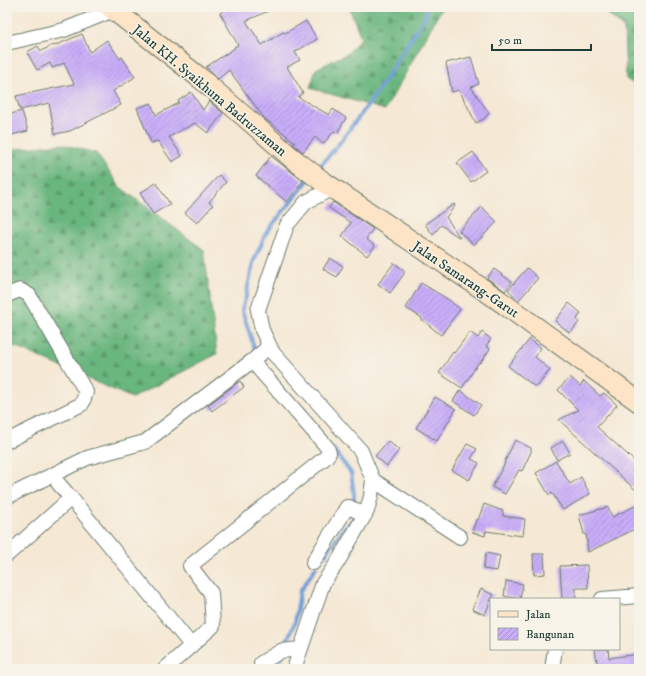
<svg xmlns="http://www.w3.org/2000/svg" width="646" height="676" viewBox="0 0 646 676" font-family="'IM FELL DW Pica',serif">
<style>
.forest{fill:url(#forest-firs);stroke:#447a5a}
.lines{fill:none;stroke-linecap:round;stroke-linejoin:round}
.stream{stroke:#6e9dd7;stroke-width:4}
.building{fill:url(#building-hatch)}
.street-casing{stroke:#6a796c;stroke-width:16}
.secondary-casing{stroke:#6a796c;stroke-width:22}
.street{stroke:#fff;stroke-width:14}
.secondary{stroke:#fee4c6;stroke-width:20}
.labels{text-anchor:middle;stroke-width:3;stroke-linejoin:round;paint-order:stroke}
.street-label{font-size:14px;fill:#1f3d34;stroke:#f7f3e8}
</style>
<defs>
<pattern id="forest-firs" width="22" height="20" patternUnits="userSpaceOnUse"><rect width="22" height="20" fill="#6ab67f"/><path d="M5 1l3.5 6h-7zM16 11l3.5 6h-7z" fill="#579569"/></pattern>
<pattern id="building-hatch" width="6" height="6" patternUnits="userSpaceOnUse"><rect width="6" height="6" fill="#c9adf9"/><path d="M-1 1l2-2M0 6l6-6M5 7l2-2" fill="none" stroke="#a38eca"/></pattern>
</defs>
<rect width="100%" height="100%" fill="#f7f3e8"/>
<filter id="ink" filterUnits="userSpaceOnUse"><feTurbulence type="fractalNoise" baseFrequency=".025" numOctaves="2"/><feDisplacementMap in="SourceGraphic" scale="8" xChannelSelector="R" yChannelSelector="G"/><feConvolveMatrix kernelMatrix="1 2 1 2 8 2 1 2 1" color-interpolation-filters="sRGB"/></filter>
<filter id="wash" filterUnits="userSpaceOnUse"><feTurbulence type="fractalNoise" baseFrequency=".012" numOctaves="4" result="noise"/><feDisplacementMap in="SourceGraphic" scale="16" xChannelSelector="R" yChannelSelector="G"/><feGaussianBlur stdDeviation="0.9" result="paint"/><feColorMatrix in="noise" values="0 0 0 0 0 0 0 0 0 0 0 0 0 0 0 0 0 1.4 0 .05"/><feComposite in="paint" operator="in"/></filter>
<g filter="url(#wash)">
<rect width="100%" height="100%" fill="#f5e8d4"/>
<path class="forest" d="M349,7h95l-2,1 -57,102 -75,-22 6,-19 32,-16 13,-15z
M600,7h39v80l-13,-8 -2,-51z
M62,144l34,9 24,34 84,63 13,104 -85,44 -125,-55v-193z"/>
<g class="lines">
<path class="stream" d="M317,170l21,-25 38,-51 50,-79v-8
M256,353l-14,-43 4,-14 7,-33 13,-30 44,-55
M325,555l17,-25 12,-11v-26l-3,-20 -18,-24
M284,648l11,-26 5,-31 16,-24
M279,669l3,-14"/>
</g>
<g id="blocks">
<path class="building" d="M231,7h46l-31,14 16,24 21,-13 2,1 21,-12 11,18 -22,13 5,8 -13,7 16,26 -5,4 31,18 4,-6 13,9 -9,15 -3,-2 -11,13 -8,-7 -12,15 -10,-8 2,-2 -31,-24 -35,-48 -11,9 -12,-12 29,-19 -1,-1 4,-2 -18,-32z
M82,34l8,18 17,-12 13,19 2,-2 13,20 -22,14 8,14 -51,26 -15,3 -6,-31 -29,7 -4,-14 58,-12 -10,-21 -12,5 -2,-5 -13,7 -10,-18 11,-6 3,5 12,-6 1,1z
M471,57l8,27 -8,3 18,26 -5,6 -8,4 -17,-33 -7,2 -6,-29z
M191,92l12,18 6,-9 14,12 -15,20 -13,-10 -26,14 13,19 -10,6 -14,-21 -7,2 -14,-35 14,-5 5,12 23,-12 -1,-2z
M22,111l6,20 -21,5v-21z
M473,152l13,19 -15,11 -14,-19z
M271,156l32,25 -16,21 -31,-26z
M219,175l7,7 -17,20 4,3 -16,18 -12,-10z
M156,183l14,21 -17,10 -13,-21z
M333,202l40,27 -7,10 9,7 -8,10 -25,-20 9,-13 -22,-15z
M454,204l1,2 -9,11 14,21 -19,-13 -8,10 -8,-11z
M482,207l15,15 -23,23 -15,-14z
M330,258l13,8 -6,11 -14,-8z
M394,263l10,7v4l-14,19 -12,-9z
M527,268l11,10 -19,22 -11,-10z
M494,269l18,13 -7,9 -18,-13z
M421,283l28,17 11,9 -19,26 -20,-16 1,-1 -16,-10z
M569,303l12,10 -4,6 2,3 -9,11 -15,-12z
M470,332l8,6 4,-6 9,7 -5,7 4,3 -10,14 -1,-1 -17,26 -23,-15 14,-21 1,1z
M530,339l11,9 -6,9 15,13 -12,16h-4l-26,-20z
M570,377l10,9 4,-5 16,15 4,-3 13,12 -20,22 42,38v28l-80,-73 19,-10 -20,-20z
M240,381l4,6 -32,24 -4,-6z
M460,390l21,15 -7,10 -21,-14z
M435,397l21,12 -19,32 -21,-13z
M515,440l16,8v4l-9,19 -3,-1 -14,24 -13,-7 13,-24h-1z
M388,441l11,9 -12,16 -12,-10z
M563,441l7,12 -13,7 -6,-12z
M467,444l10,5 -6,10 8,4 -10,17 -17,-10z
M556,461l14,23 11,-7 9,17 -27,16 -11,-17 -3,2 -13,-22z
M484,504l19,7v5l22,3 -2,17 -37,-5 -1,5 -13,-4 4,-12h2z
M639,504v23l-51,25 -2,-18h-2l-5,-19 29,-8 4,10z
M486,553l14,3 -3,15 -14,-2z
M533,554h11l1,20 -11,1z
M587,565l1,23h-12v11h-14l-2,-33z
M506,581l17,3 -3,15 -16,-3z
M481,589l13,6 -3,4 -6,16 -13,-6z
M595,649h13l1,9 30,-4v15h-41z"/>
</g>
</g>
<g filter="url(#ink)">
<use href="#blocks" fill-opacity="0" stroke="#6a796c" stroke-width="1"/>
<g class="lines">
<defs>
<path id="street" d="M7,43l57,-13 57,-23
M7,295l13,-5 9,5 57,97 -4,12 -75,37
M373,480l87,57
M58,483l13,15
M7,497l80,-39 58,-16 107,-81 13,-11 4,-6
M7,555l64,-57 120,147
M313,563l34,-56h2l16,8
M602,599l37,-3
M261,663l20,-12 19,-2
M165,669l48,-43 -2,-33 -21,-27 136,-109 3,-4 -2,-6 -75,-86
M294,669l29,-86 14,-20 30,-52 4,-15 2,-16 -12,-29 -88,-98 -11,-23 -4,-20 29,-85 19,-23 27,-14
M552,669l3,-20"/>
<path id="secondary" d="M110,7l90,71 92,80 30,23 171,115 146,106"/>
</defs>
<use href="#street" class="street-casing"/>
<use href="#secondary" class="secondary-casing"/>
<use href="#street" class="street"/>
<use href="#secondary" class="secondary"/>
</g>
</g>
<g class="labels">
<g class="street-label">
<text transform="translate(210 90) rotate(40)" y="5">Jalan KH. Syaikhuna Badruzzaman</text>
<text transform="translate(466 279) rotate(34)" y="5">Jalan Samarang-Garut</text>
</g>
</g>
<rect width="646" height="676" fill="none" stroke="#f7f3e8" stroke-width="24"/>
<rect x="490" y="598" width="130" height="52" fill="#f7f3e8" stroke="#a1aaa0"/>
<rect x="498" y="611" width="20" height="6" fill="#fee4c6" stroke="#a1aaa0"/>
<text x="526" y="618" font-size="12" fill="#1f3d34">Jalan</text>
<rect x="498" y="628" width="20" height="12" fill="url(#building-hatch)" stroke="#a1aaa0"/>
<text x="526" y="638" font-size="12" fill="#1f3d34">Bangunan</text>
<path d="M492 44v6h99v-6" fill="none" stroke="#1f3d34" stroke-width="2"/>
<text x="498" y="44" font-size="12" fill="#1f3d34" stroke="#f7f3e8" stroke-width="3" paint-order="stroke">50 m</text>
</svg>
